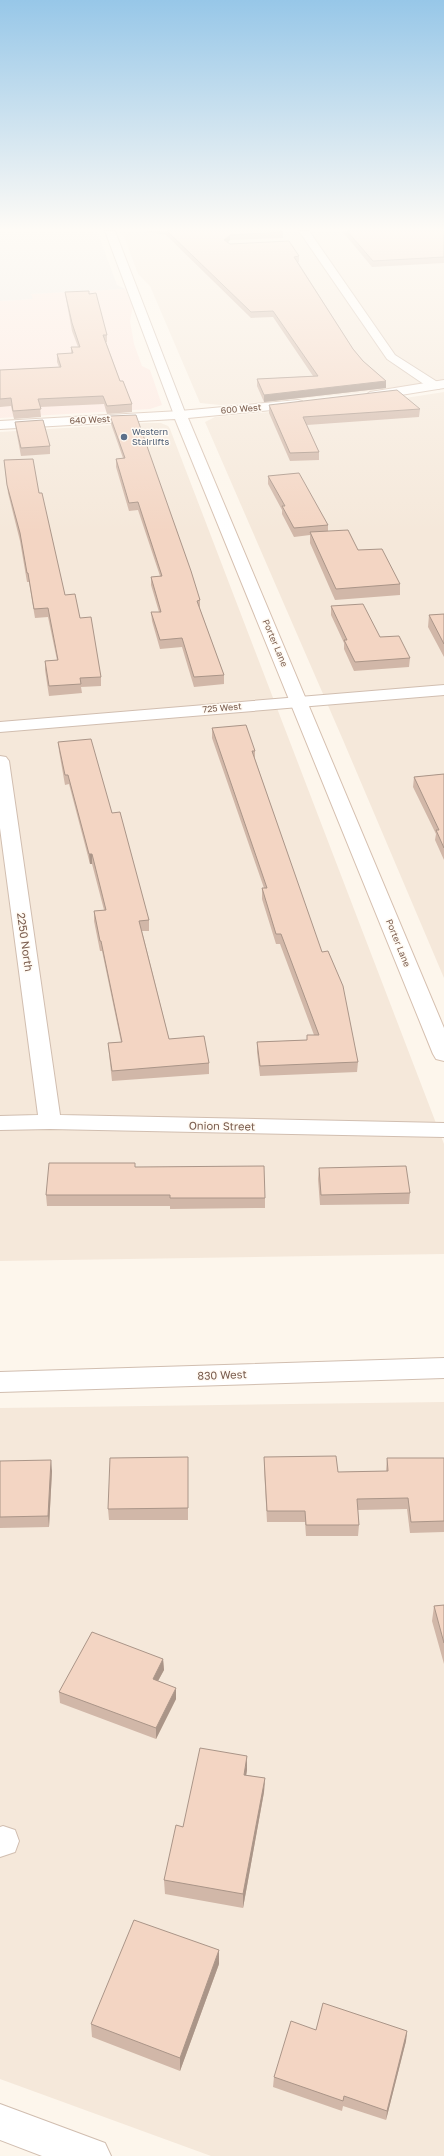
<svg xmlns="http://www.w3.org/2000/svg" width="444" height="2156" viewBox="0 0 444 2156" font-family="'Golos Text',sans-serif">
<style>
.residential{fill:#f5e8da}
.commercial{fill:#fde8e0}
.industrial{fill:#efe9e4}
.lines{fill:none;stroke-linecap:round;stroke-linejoin:round}
.street-casing{stroke:#d1beb0;stroke-width:2}
.secondary-casing{stroke:#d6c0b0;stroke-width:2}
.street{fill:#fff;fill-rule:evenodd}
.secondary{fill:#fff;fill-rule:evenodd}
.wall{fill:#d1b7a8}
.shaded-wall{fill:#aa9588}
.building{fill:#f3d5c3;stroke:#aa9588}
.service-dot{fill:#5c6f8a;stroke:#fffaf3;stroke-width:1.5}
.labels{text-anchor:middle;stroke-width:3;stroke-linejoin:round;paint-order:stroke}
.far-street-label{font-size:9px;fill:#7a5c4d;stroke:#fffaf3}
.far-service-label{font-size:9px;fill:#4e5e75;stroke:#fffaf3;text-anchor:start}
.street-label{font-size:11px;fill:#7a5c4d;stroke:#fffaf3}
</style>
<rect width="100%" height="100%" fill="#fdf6ec"/>
<path class="residential" d="M122,231h322v149l-86,13 -68,7 -70,5 -20,-2 -50,-117 -12,-12z
M444,392v586l-101,-238 -138,-318 10,-5 158,-14z
M146,423h15l7,3 2,3 274,715v110l-444,7v-829z
M444,1402v754h-233l-211,-77v-671z"/>
<path class="commercial" d="M125,289l8,17 -3,15 4,23 8,22 8,4 12,35 -12,4 -150,9v-117l32,-2 -1,-5z"/>
<path class="industrial" d="M0,231h97l20,54 8,4 -94,5 2,5 -33,2z"/>
<g class="lines">
<defs>
<path id="street" d="M105,231h10l71,184 -2,3h-8l-2,-3z
M299,231h10l86,124 44,28 2,3 -2,3h-8l-44,-30z
M444,685v10l-444,37v-10z
M0,756l6,1 3,4 51,354 384,8v14l-394,-8 -50,1v-14l38,-1 -38,-287z
M444,1358v20l-444,14v-20z
M3,1826l12,4 4,11 -4,11 -15,5v-30z
M0,2104l105,39 6,13h-69l-42,-16z"/>
<path id="secondary" d="M444,380v8l-74,12 -6,-4 6,-4z
M298,400l4,1 2,3 -2,3 -114,11 256,610v33l-8,-2 -3,-5 -258,-635 -175,10v-8l180,-10z"/>
</defs>
<use href="#street" class="street-casing"/>
<use href="#secondary" class="secondary-casing"/>
<use href="#street" class="street"/>
<use href="#secondary" class="secondary"/>
</g>
<path class="wall" d="M144,231h138l1,1v6l-53,2 -2,2 2,2 69,12v6h-1l55,87 10,12 23,20v7l-122,14 -7,-16v-7l56,-3 -40,-59 -22,1 -85,-83z
M342,231h102v32l-72,4z
M65,292l24,2 18,41v7h-1l14,39 12,23v8l-25,2 -3,-10 -64,3 1,10 -27,2 -3,-13 -11,1v-37l59,-3 -2,-5v-8h14v-7h7l-6,-16 -6,-32z
M269,405l151,4 -1,8 -112,8 12,27v8l-29,1 -21,-48z
M110,416l90,184v9l24,66v9l-30,3 -12,-40 -22,2 -8,-28 -1,-9h8l-8,-27v-8l9,-1 -22,-66 -9,1 -13,-44v-8l7,-1 -12,-34z
M15,422l35,24v8l-29,2 -5,-26z
M4,460l35,33 26,102 15,23 21,59v9l-20,1 1,6 -33,3 -4,-26v-9l12,-1 -9,-43 -13,1 -6,-36h-2l-7,-41 -12,-48z
M268,476l60,49v6l30,19 42,34v11l-65,5 -25,-57v-8l-16,2 -12,-23v-4l-14,-26z
M331,606l79,52 -1,9 -55,4 -10,-22v-6l-13,-28z
M444,614v43l-16,-30 1,-12z
M212,728l43,23v8l103,303 -1,10 -97,4 -3,-24v-10l50,-2v-5h7l-34,-91h-4l-14,-45v-11h2l-52,-150z
M58,742l54,71 37,107v11h-7l27,108 40,24v11l-97,7 -3,-27 -1,-11 13,-1 -19,-91h-2l-6,-30v-10l10,-1 -12,-46h-2l-21,-80 -4,1 -6,-34z
M444,774v86l-9,-20 1,-6 -23,-47 1,-10z
M135,1167l130,31v10l-95,1v-3h-123l-1,-11z
M319,1168l91,25 -1,11 -89,1 -2,-26z
M188,1457v63h-79l-1,-11z
M264,1457l74,15 48,-1 1,-13h57v74l-34,1 -3,-24 -49,1 1,15 -1,11h-52l-1,-14h-38l-3,-54z
M0,1461l52,10 -3,56 -49,1z
M444,1605v59l-12,-43 2,-15z
M163,1659l1,11 -6,11 18,18 -20,40 -96,-36 -1,-11z
M247,1756v14l-1,5 19,3 -1,14 -21,116 -78,-14 -1,-14 19,-53z
M219,1964l-39,107 -88,-34 -1,-13z
M316,2030l91,1 -1,10 -20,79 -43,-14 -1,5 -69,-24 1,-10z"/>
<path class="shaded-wall" d="M230,235v5l-6,6v-6z
M386,381v7l-122,14v-7z
M89,854h3v10h-2z
M51,1460l1,11 -3,56 -1,-11z
M163,1659l1,11 -11,20v-11z
M176,1688v11l-20,40v-11z
M247,1756v14l-3,19v-14z
M265,1778l-1,14 -21,116v-14z
M219,1950v14l-39,107v-13z
M407,2031l-1,10 -20,79 1,-9z"/>
<path class="building" d="M167,231h115l1,1 -53,3 -6,5 6,4 59,-3 10,15 -5,1 59,92 10,12 23,20 -122,14 -7,-16 61,-3 -45,-65 -22,1z
M347,231h97v26l-71,4z
M89,291v3l7,-1 11,42h-4l17,46h3l9,23 -25,2 -4,-10 -65,3 3,10 -28,2 -2,-13 -11,1v-29l61,-3 -4,-13 16,-1 -2,-6h9l-8,-24 -7,-31z
M397,390l23,19 -117,8 16,35 -29,1 -21,-48z
M136,415l55,156 9,29 -3,1 27,74 -30,2 -12,-39 -22,2 -9,-28h10l-10,-35 11,-1 -24,-74 -9,1 -13,-44 9,-1 -15,-42z
M43,420l7,26 -29,2 -6,-26z
M33,459l6,34h3l23,102 10,-1 5,24 11,-1 10,60 -21,1 1,6 -32,2 -4,-25 13,-1 -10,-52 -14,1 -6,-36h-1l-7,-40 -13,-48 -3,-25z
M299,473l29,52 -34,3 -12,-22h3l-17,-30z
M348,530l10,20 24,-1 18,35 -64,5 -26,-57z
M363,604l17,33 19,-1 11,22 -55,4 -11,-22h3l-16,-34z
M444,614v30l-15,-29z
M246,725l9,26h-3l70,201 6,-1 15,35 15,76 -98,4 -3,-24 50,-2v-5h12l-38,-101h-5l-14,-46h5l-55,-160z
M91,739l21,74 8,-1 29,108 -10,1 30,118 35,-3 5,27 -97,8 -4,-28 14,-1 -21,-101h-1l-6,-30 12,-1 -14,-56h-3l-21,-79h-3l-7,-33z
M444,774v74l-8,-18h3l-25,-53z
M49,1163h86v4l129,-1 1,32h-95v-3h-124z
M406,1166l4,27 -89,2 -2,-27z
M336,1456l2,16 50,-1 -1,-13h57v63l-33,1 -3,-24 -51,1 2,26h-53l-1,-14h-38l-3,-54z
M188,1457v51l-80,1 2,-51z
M51,1460l-3,56 -48,1v-56z
M444,1605v38l-10,-37z
M92,1632l71,27 -10,20 23,9 -20,40 -97,-36z
M200,1748l47,8 -3,19 21,3 -22,116 -79,-14 12,-55 7,2z
M134,1920l85,30 -39,108 -89,-34z
M323,2003l84,28 -20,80 -43,-15 -1,5 -69,-24 17,-56 25,9z"/>
<linearGradient id="sky" x2="0" y2="1"><stop stop-color="#97c7e8"/><stop offset="0.43" stop-color="#fefbf6"/><stop offset="1" stop-color="#fefbf6" stop-opacity="0"/></linearGradient>
<rect width="444" height="533" fill="url(#sky)"/>
<circle class="service-dot" cx="124" cy="437" r="4"/>
<g class="labels">
<g class="far-street-label">
<text transform="translate(241 409) rotate(-5)" y="3">600 West</text>
<text transform="translate(90 420) rotate(-3)" y="3">640 West</text>
<text transform="translate(275 643) rotate(67)" y="3">Porter Lane</text>
<text transform="translate(222 708) rotate(-5)" y="3">725 West</text>
<text transform="translate(398 943) rotate(68)" y="3">Porter Lane</text>
</g>
<g class="far-service-label">
<text x="132" y="435">Western<tspan x="132" dy="10">Stairlifts</tspan></text>
</g>
<g class="street-label">
<text transform="translate(25 942) rotate(82)" y="4">2250 North</text>
<text transform="translate(222 1126) rotate(1)" y="4">Onion Street</text>
<text transform="translate(222 1375) rotate(-2)" y="4">830 West</text>
</g>
</g>
</svg>
